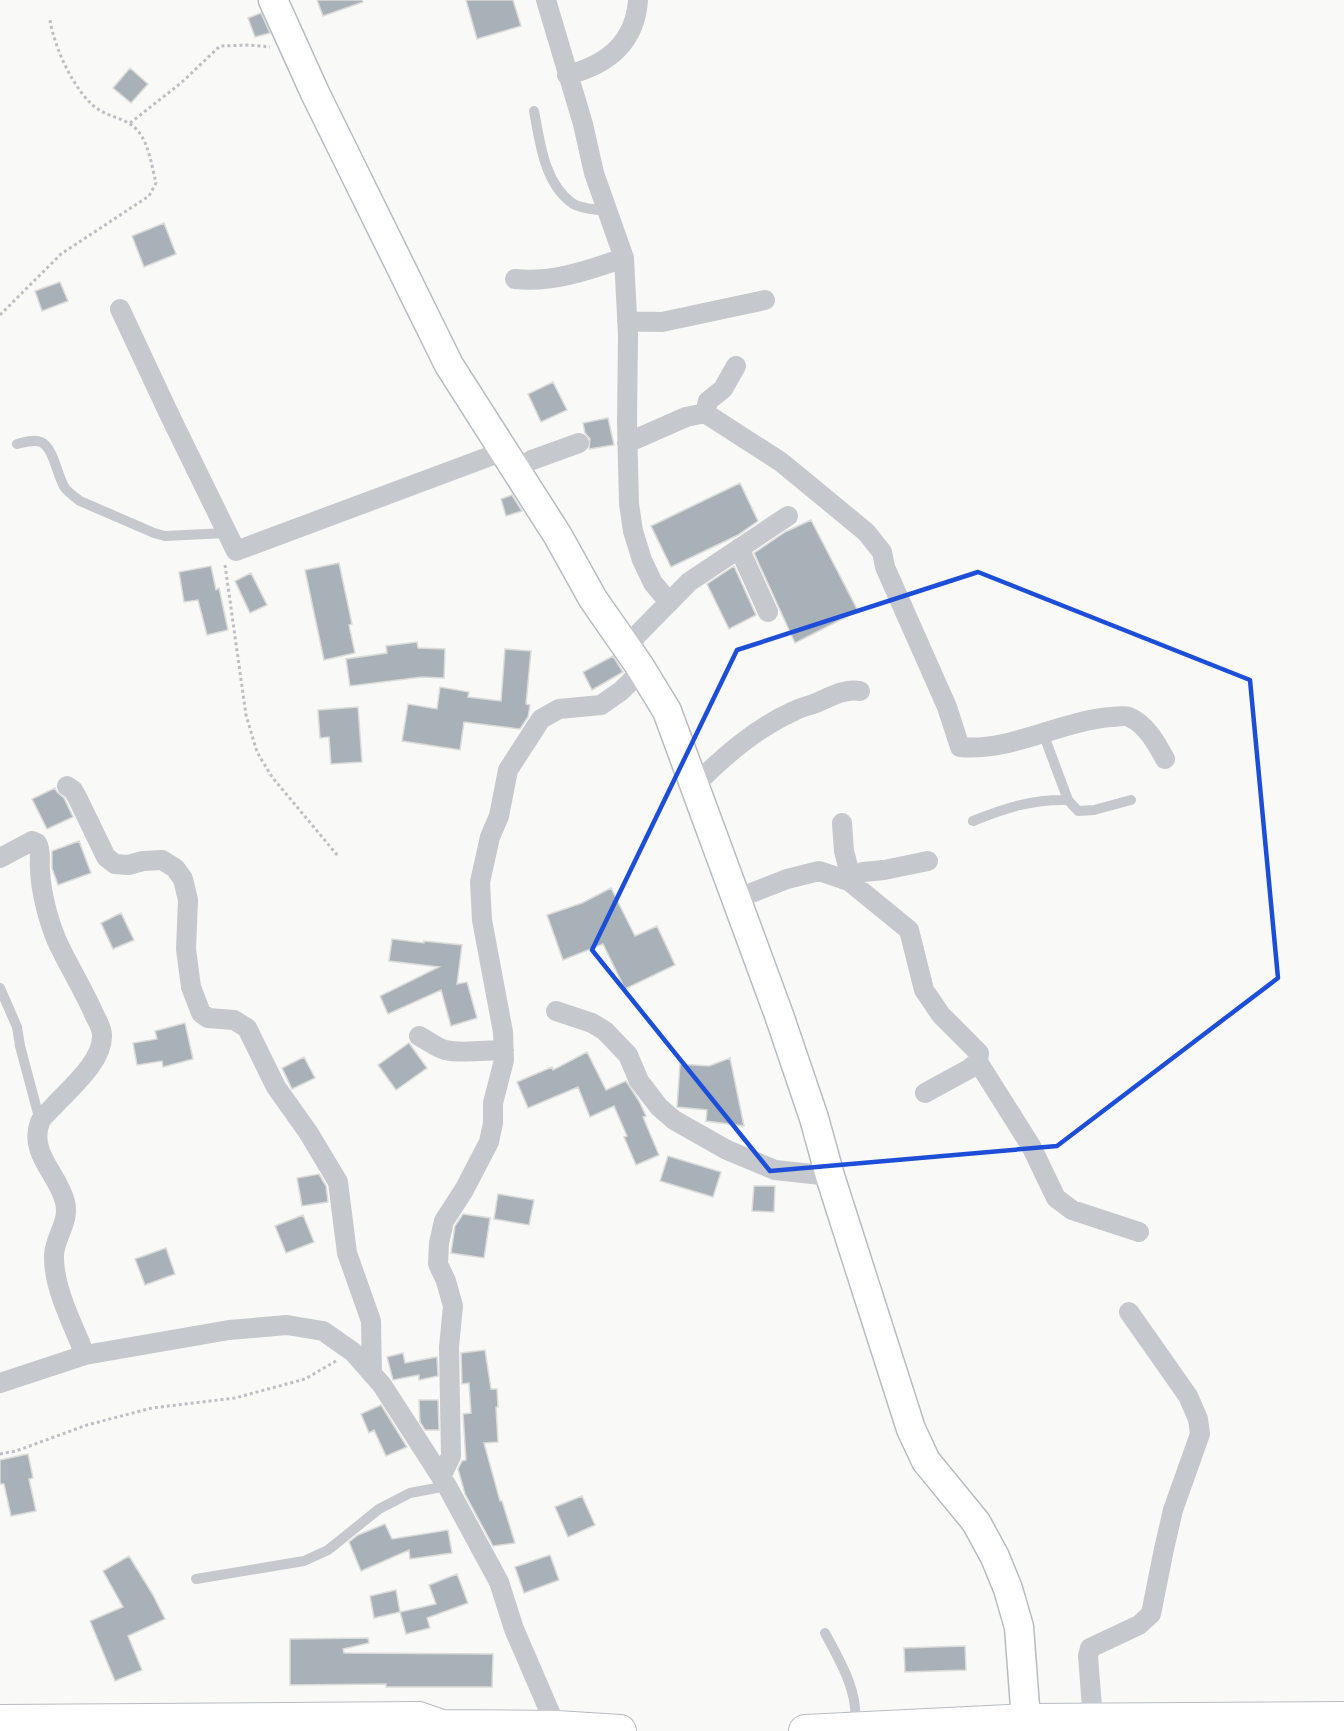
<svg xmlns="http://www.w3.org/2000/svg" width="1344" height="1731" viewBox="0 0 1344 1731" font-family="Montserrat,sans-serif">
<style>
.building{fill:#a9b1b8;stroke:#dbdbd9;stroke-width:1.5}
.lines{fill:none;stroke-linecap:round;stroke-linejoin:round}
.secondary-casing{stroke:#b7bcc1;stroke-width:31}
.primary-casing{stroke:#b8bcc0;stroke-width:34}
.path{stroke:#bdbfc2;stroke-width:3;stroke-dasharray:3 3;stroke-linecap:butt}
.lane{stroke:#c5c8cc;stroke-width:10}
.street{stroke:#c5c8cc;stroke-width:20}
.secondary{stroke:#fff;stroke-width:28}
.primary{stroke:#fff;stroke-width:32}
.marked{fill:none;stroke:#1d4ed8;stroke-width:4.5;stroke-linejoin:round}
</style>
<rect width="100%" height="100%" fill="#f9f9f7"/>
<path class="building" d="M317,0h45l1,2 -40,14z
M466,0h47l8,26 -44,13z
M261,13l9,20 -15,4 -7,-19z
M130,68l18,16 -17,19 -18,-15z
M164,223l12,31 -32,13 -12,-31z
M60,282l8,19 -26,10 -7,-20z
M553,382l14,28 -26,12 -13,-28z
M608,418l6,27 -25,4 1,-10 -5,-6 -2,-10z
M740,483l18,38 -20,14 -67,32 -20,-41z
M512,495l10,16 -16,5 -5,-17z
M811,520l47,91 -63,32 -41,-90 31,-21z
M339,563l13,61 -3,1 6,28 -31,7 -19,-90z
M211,566l5,24 3,-2 9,42 -21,5 -9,-35 -14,2 -5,-30z
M734,566l22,49 -27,14 -22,-45z
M251,573l16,32 -17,8 -15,-32z
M417,642l1,6 27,1 -1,29 -22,-1 -72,9 -4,-27 41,-6 -1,-7z
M505,649l26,2 -5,53 4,1 -2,12 -8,12 -56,-7 -4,28 -58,-9 6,-37 29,5 3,-22 29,5 -1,5 33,4z
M613,656l10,16 -31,18 -9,-18z
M358,707l4,55 -31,2 -2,-27 -9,1 -2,-28z
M55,788l2,4 7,6 9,19 -26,12 -15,-30z
M79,841l12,32 -33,12 -6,-17v-17z
M611,888l24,48 22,-10 18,39 -50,24 -22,-45 -40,16 -16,-45 35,-12z
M121,913l13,27 -21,9 -12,-26z
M392,939l32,4v-2l38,4 -5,39 10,-2 10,36 -26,8 -10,-36 -53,24 -8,-18 59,-29 -50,-6z
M185,1023l8,36 -30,8 -1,-6 -25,4 -4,-22 24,-4 -2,-8z
M409,1043l18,25 -31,22 -18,-25z
M587,1052l19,38 20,-9 13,20 7,15 -3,1 16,38 -23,10 -12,-28 3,-1 -13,-30 -24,11 -12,-30 -50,21 -11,-26 35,-15 1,3z
M304,1057l11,21 -23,11 -10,-21z
M730,1058l14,68 -38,-5 1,-11 -30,-3 3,-43 29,2z
M668,1156l53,16 -8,25 -53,-16z
M319,1174l7,12 2,16 -26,4 -5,-28z
M754,1186h21l-1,26 -22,-1z
M498,1194l36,6 -5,25 -35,-6z
M463,1214l27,4 -6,40 -33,-5 4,-27z
M303,1215l11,27 -28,11 -11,-27z
M166,1248l9,26 -30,11 -10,-26z
M485,1350l6,39h6l1,18h-2l2,35 -14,1 16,58h2l13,42 -22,3 -28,-52 -7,-25 4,-8 4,-1 -3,-46 8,-1 -2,-30 -7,1 -1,-31z
M403,1353l2,10 32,-6 1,19 -19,4v-5l-26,5 -6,-23z
M419,1400h19l1,30h-14l-5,-8z
M381,1405l26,42 -21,9 -12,-26 -5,3 -8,-19z
M28,1454l5,24 -4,1 7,32 -25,5 -7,-32h-4v-24z
M582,1496l13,29 -27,12 -13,-30z
M385,1524l7,15 56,-9 4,23 -42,6 -1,-9 -48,21 -12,-29 9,-7z
M550,1555l9,25 -35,13 -9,-26z
M129,1556l24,39 12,24 -37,17 14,34 -27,11 -25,-60 33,-14 -20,-36z
M457,1574l11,29 -41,15 3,10 -24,6 -6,-22 36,-8 -7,-19z
M396,1590l4,22 -26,6 -4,-22z
M368,1638l1,5 -26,6 1,4 149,1 -1,33h-106v-3l-96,1v-46z
M965,1646l1,24 -61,2 -1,-24z"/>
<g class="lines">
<defs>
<path id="secondary" d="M273,0l42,93 134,272 109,171 35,63 46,66 28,46 112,304 35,103 16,58 81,253 15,32 50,61 19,35 13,32 11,38 7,93"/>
<path id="primary" d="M0,1721l419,-3 23,8 115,1 63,4
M805,1731l221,-11 318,-2"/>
</defs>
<use href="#secondary" class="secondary-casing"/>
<use href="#primary" class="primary-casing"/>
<path class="path" d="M130,123l51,-40 39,-37 30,-1 20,2
M0,315l61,-61 88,-58 7,-13c-4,-16 -7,-39 -18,-52 -10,-12 -25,-13 -37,-20 -25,-14 -47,-64 -51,-91
M225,565l21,150 11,37 15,25 66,79
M0,1454l16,-3 71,-26 65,-17 83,-10 70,-19 31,-18"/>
<path class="lane" d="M534,111c6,31 10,72 38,92 9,6 26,7 36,8
M17,444c8,-2 17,-5 24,-2 13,6 16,34 24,46 4,5 10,9 15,13l74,32 11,3 61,-3
M1043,733l25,67 10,11 16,-1 37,-10
M973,821c32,-13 60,-22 95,-21
M0,988l17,39 3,19 20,75
M196,1579l108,-18 24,-11 51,-41 31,-16 37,-7
M825,1633c15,28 34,59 30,92"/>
<path class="street" d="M546,0l37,124 11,49 30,85 4,77 -1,88 2,81 4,27 9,29 11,23 15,18
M567,75c40,-10 68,-32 71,-75
M515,279c38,4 74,-9 109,-21
M120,309l50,107 66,135 268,-100
M627,321l35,1 103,-22
M705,413l3,-12 15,-12 13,-23
M627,443l59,-26 19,-4 76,49 85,70 16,20 3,15 62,140 13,40c51,5 100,-26 151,-30 6,0 13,-2 18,0 17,7 28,27 36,42
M516,469l16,-9 47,-17
M739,548l29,64
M629,650l7,-14 53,-54 99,-66
M67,786l6,4 5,9 28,58 9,7 13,1 15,-4 19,-1 13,8 8,11 5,21 -2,49 5,38 10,26 7,5 26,2 13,8 29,59 32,45 30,50 9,71 24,68 1,53
M694,786c30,-30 62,-58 100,-75 7,-4 15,-5 22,-8 14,-6 29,-15 44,-12
M842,823l2,28 6,23 -6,6
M0,858l32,-17 5,2c5,10 2,16 3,27 1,22 8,50 17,71 11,24 26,48 37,73 3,6 8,14 8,21 1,27 -33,54 -50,73 -4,4 -10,9 -12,14 -12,31 19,53 25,80 5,20 -10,34 -11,53 -1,33 19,69 31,100
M849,881l14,-9 21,-2 44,-9
M736,899l51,-20 32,-8 30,10 60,49 15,60 17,25 38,38 -1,9 -9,7 -44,24
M556,1011l36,12 13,8 23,24 11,26 20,26 15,13 53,30 48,20 55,6
M419,1036c8,4 18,12 26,14 16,4 41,0 59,0
M978,1062l53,84 25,52 16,12 67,22
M0,1383l85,-28 144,-25 58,-5 36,6 30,21 29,33 65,101 52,96 15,47 44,102
M441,1477l10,-21 -2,-109 4,-41 -7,-25 -8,-17 1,-21 5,-22 20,-31 25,-48 4,-19v-20l11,-43 -1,-28 -21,-112 -2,-38 10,-45 9,-21 9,-46 33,-51 18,-10 42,-4 20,-14 21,-21
M1093,1720l-5,-64 2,-8 49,-23 12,-11 13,-65 9,-39 27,-76 -2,-15 -10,-23 -59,-84"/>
<use href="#secondary" class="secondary"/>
<use href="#primary" class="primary"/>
</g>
<path class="marked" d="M978,572l272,108 28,298 -221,168 -287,25 -178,-221 145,-300z"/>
</svg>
